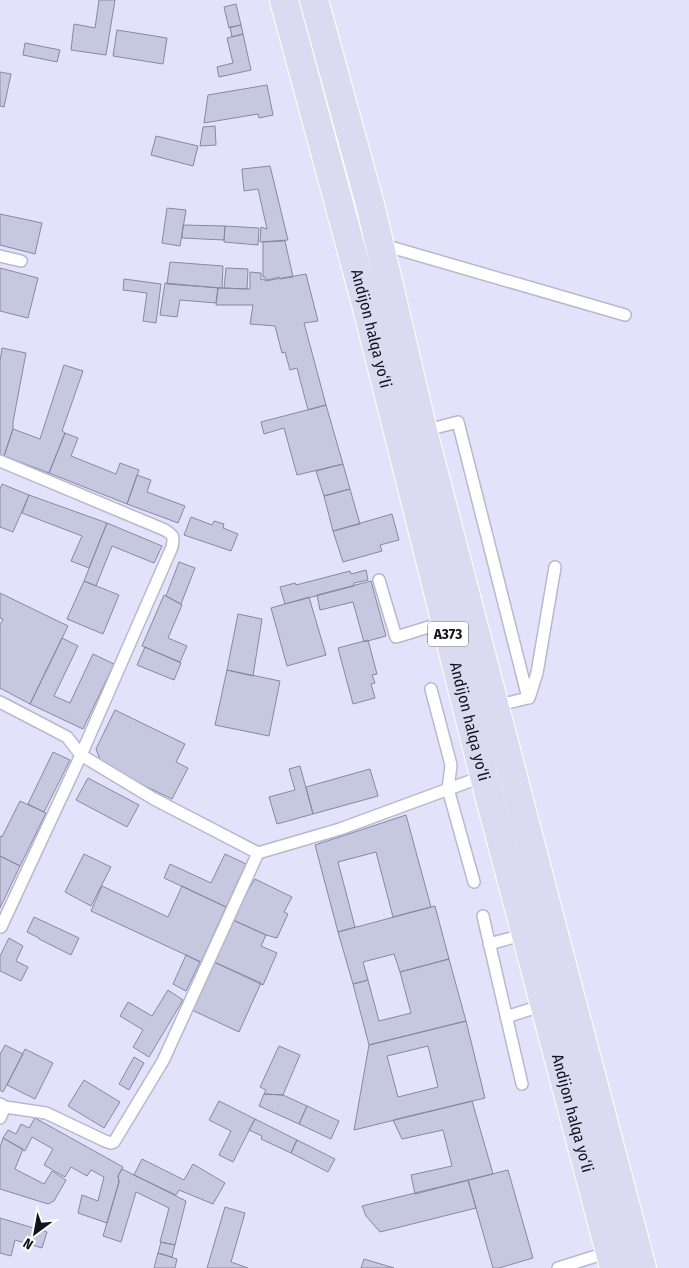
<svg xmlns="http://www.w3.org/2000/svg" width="689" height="1268" viewBox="0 0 689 1268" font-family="'Fira Sans Condensed',sans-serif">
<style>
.building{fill:#c6c8df;stroke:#8889a0;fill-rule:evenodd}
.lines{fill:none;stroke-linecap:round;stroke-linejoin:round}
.service-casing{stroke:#b7b8d0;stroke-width:14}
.trunk-casing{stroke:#fff;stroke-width:30}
.service{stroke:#fff;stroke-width:11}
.trunk{stroke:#dadbf0;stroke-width:28}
.labels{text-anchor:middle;stroke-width:4;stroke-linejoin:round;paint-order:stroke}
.shield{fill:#fff;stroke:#595a5f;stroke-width:1}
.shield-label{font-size:15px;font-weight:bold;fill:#12131b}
.street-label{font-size:16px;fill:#12131b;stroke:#fff}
</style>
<rect width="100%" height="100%" fill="#e2e3fb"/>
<path class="building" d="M99,0h16l-9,55 -35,-5 3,-26 21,4z
M236,4l5,21 -12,3 -5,-21z
M241,25l2,9 -11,3 -2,-10z
M117,30l50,8 -4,26 -50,-8z
M243,34l8,36 -32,7 -2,-10 16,-4 -6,-25z
M25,43l35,7 -3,12 -34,-7z
M0,72l11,2 -7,33 -4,-1z
M267,85l6,30 -14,3 -1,-4 -54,9 4,-28z
M215,126l1,19 -16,1 3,-19z
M156,136l42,10 -5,20 -42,-11z
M270,166l18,74 -28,2 1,-15 6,2 -9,-40 -14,2 -2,-22z
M167,208l19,2 -6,36 -18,-3z
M0,214l42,9 -7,31 -35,-9z
M183,225l42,1 -1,14 -42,-2z
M225,226l34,2 -1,17 -34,-3z
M285,241l8,36 -13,2 -1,-2 -12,3 -2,-3h-2v-35z
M170,262l53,4 -1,22 -55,-4z
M0,268l38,10 -10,40 -28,-7z
M226,268l22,1 -1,20 -23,-1z
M250,272l11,1v7l4,-1v2l41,-7 12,47 -14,2 22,82 -18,5 -11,-42 -7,2 -5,-18 -3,1 -7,-27 -25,-2 3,-19h-37l2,-17 32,1z
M124,279l37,5 -5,39 -13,-2 4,-28 -24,-3z
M165,283l53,5 -2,15 -36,-3 -3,17 -17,-2z
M2,348l24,5 -13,69v7l-9,27 -4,-1v-94z
M64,365l19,6 -21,60 3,2 -16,40 -45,-17 9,-27 27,10z
M326,405l17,59 -46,11 -13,-47 -20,6 -3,-12z
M65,433l13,5 -7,18 45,18 4,-11 19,7 -12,34 -78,-31z
M343,464l7,25 -26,7 -8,-25z
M137,475l14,5 -4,12 38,14 -7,17 -51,-19z
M2,484l27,11 -16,37 -13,-5v-38z
M350,489l10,35 -27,7 -9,-35z
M29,495l78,28 -18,45 -18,-7 11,-25 -60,-23z
M392,514l7,26 -19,5 2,6 -39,11 -10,-31z
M191,517l21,8 2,-4 10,3 -1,4 15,6 -7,17 -47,-16z
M107,523l55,23 -8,17 -42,-17 -16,40 -12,-5z
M179,562l16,6 -14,36 -15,-8z
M366,570l2,10 -14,3v3l-69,18 -5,-17 15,-4 1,2 54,-14 1,3z
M84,581l35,14 -16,39 -36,-15z
M371,581l15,55 -22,6 -11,-40 -33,8 -3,-15z
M0,593l68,33 -38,78 -30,-16v-63l3,-6 -3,-1z
M164,595l18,10 -14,33 19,8 -7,16 -38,-16z
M309,597l17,58 -39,11 -16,-58z
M238,614l24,5 -9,57 -26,-6z
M62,638l16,8 -24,50 16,7 23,-49 21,10 -31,65 -53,-25z
M368,640l9,34 -5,1 3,8 -4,1 4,14 -22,6 -15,-56z
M145,647l36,16 -7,17 -37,-15z
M227,670l53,11 -11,55 -54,-11z
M115,710l70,34 -9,18 12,6 -16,31 -70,-34 -6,-16z
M53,752l17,8 -26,52 -16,-8z
M300,766l13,48 -36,10 -8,-27 26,-7 -6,-21z
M370,769l8,27 -65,18 -7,-27z
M88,778l51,27 -12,22 -51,-27z
M20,801l26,12 -26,53 -20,-10v-20l2,1z
M406,815l25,92 -38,10 -17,-65 -38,10 17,65 -17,5 -23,-87z
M84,854l27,13 -20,39 -26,-14z
M225,854l21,10 -20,43 -62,-29 6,-14 41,19z
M0,856l20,10 -20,42z
M255,879l37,18 -8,15 4,2 -11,24 -11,-3 -33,-15 12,-25z
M102,886l66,31 14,-31 44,21 -25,55 -110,-51z
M435,906l14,53 -49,13 -6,-18 -31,8 5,18 -15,4 -15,-52z
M34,917l45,21 -8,17 -32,-16v-1l-12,-6z
M233,920l33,15 -5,11 16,7 -14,32 -49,-23z
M9,938l14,8 -7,15 12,6 -7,14 -21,-10v-15z
M186,955l14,7 -14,29 -13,-7z
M449,959l17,62 -97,24 -16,-61 15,-4 11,41 32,-8 -11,-41z
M214,962l47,21 -22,49 -47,-22z
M168,990l15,10 -34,57 -16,-10 10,-17 -23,-14 8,-14 24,14z
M466,1021l19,77 -131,32 15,-85zM428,1046l10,41 -40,10 -11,-41z
M5,1045l18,9 -20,38 -3,-2v-37h1z
M279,1046l21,9 -17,40 -19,-1 2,-4 -6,-3z
M25,1049l28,14 -18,36 -28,-14z
M134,1057l10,6 -15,27 -10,-6z
M84,1080l36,22 -16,26 -36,-22z
M264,1094l19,1 24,11 -8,18 -40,-18z
M219,1101l36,18 -22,43 -14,-7 12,-24 -22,-11z
M472,1101l21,73 -78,20 -4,-19 41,-9 -9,-36 -41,9 -9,-19z
M307,1106l32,15 -8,18 -32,-15z
M35,1118l88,49 -5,9 1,6 -12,41 -29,-10 4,-18 16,6 6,-24 -13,-7 -4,6 -16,-9 -6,10 -21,-12 9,-16 -21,-12 -7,14 -22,-13 5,-8 8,4 5,-10 8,4z
M255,1119l42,21 -6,13 -30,-14 1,-3 -13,-6z
M3,1138l20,11 -8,20 29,15 8,-13 14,9 -12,21 -6,3 -48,-15v-42z
M297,1140l38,19 -7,13 -37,-19z
M142,1159l42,21 9,-16 32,19 -12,21 -34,-14 -3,5 -42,-20z
M122,1169l64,32 -11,44 -15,-3 9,-34 -33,-16 -15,50 -18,-6 16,-54 -1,-6z
M508,1170l25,88 -34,10h-6l-25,-88z
M468,1180l8,28 -96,24 -14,-16 -4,-10z
M225,1207l20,6 -14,49 17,6h-41z
M0,1218l47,14 -5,16 -27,-8 -4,16 -11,-3z
M161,1242l14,3 -3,12 -14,-4z
M158,1253l19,6 -2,9h-21z
M364,1259l30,9h-33z"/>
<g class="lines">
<defs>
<path id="service" d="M380,244l245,71
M0,256l21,5
M423,431l35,-9 70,276 -33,8
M0,461l165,69c9,6 9,6 7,17l-91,208 -80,172
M379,580l17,57 49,-15
M431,689l20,76 -3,24 26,93
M529,698l8,-25 18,-106
M0,702l67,35 14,18 73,44 104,54 82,-24 144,-53
M483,916l39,168
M489,944l37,-10
M506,1017l38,-12
M0,1104l5,3 41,6 59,28 6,2 3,-1 49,-81 95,-208
M0,1118l5,-11
M558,1268l51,-16"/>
<g id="trunk">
<path id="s1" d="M284,0l82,304 118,472 130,492"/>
<path d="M314,0l57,208 52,223 131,503 88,334"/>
</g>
</defs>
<use href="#service" class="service-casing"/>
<use href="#trunk" class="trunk-casing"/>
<use href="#service" class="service"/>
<use href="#trunk" class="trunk"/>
</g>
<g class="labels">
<rect class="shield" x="428" y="621.5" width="40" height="25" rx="4"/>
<g class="shield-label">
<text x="448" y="639">A373</text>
</g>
<g class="street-label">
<text dy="6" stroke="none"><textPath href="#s1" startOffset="340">Andijon halqa yo‘li</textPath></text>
<text dy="6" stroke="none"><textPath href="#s1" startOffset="745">Andijon halqa yo‘li</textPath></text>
<text dy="6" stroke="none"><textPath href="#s1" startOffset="1150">Andijon halqa yo‘li</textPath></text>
</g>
</g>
<g transform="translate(35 1233) rotate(212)" stroke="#ffffff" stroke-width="4" paint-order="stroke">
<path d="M0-4L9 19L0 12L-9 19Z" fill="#12131b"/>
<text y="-8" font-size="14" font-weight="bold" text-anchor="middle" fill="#12131b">N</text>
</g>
</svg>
